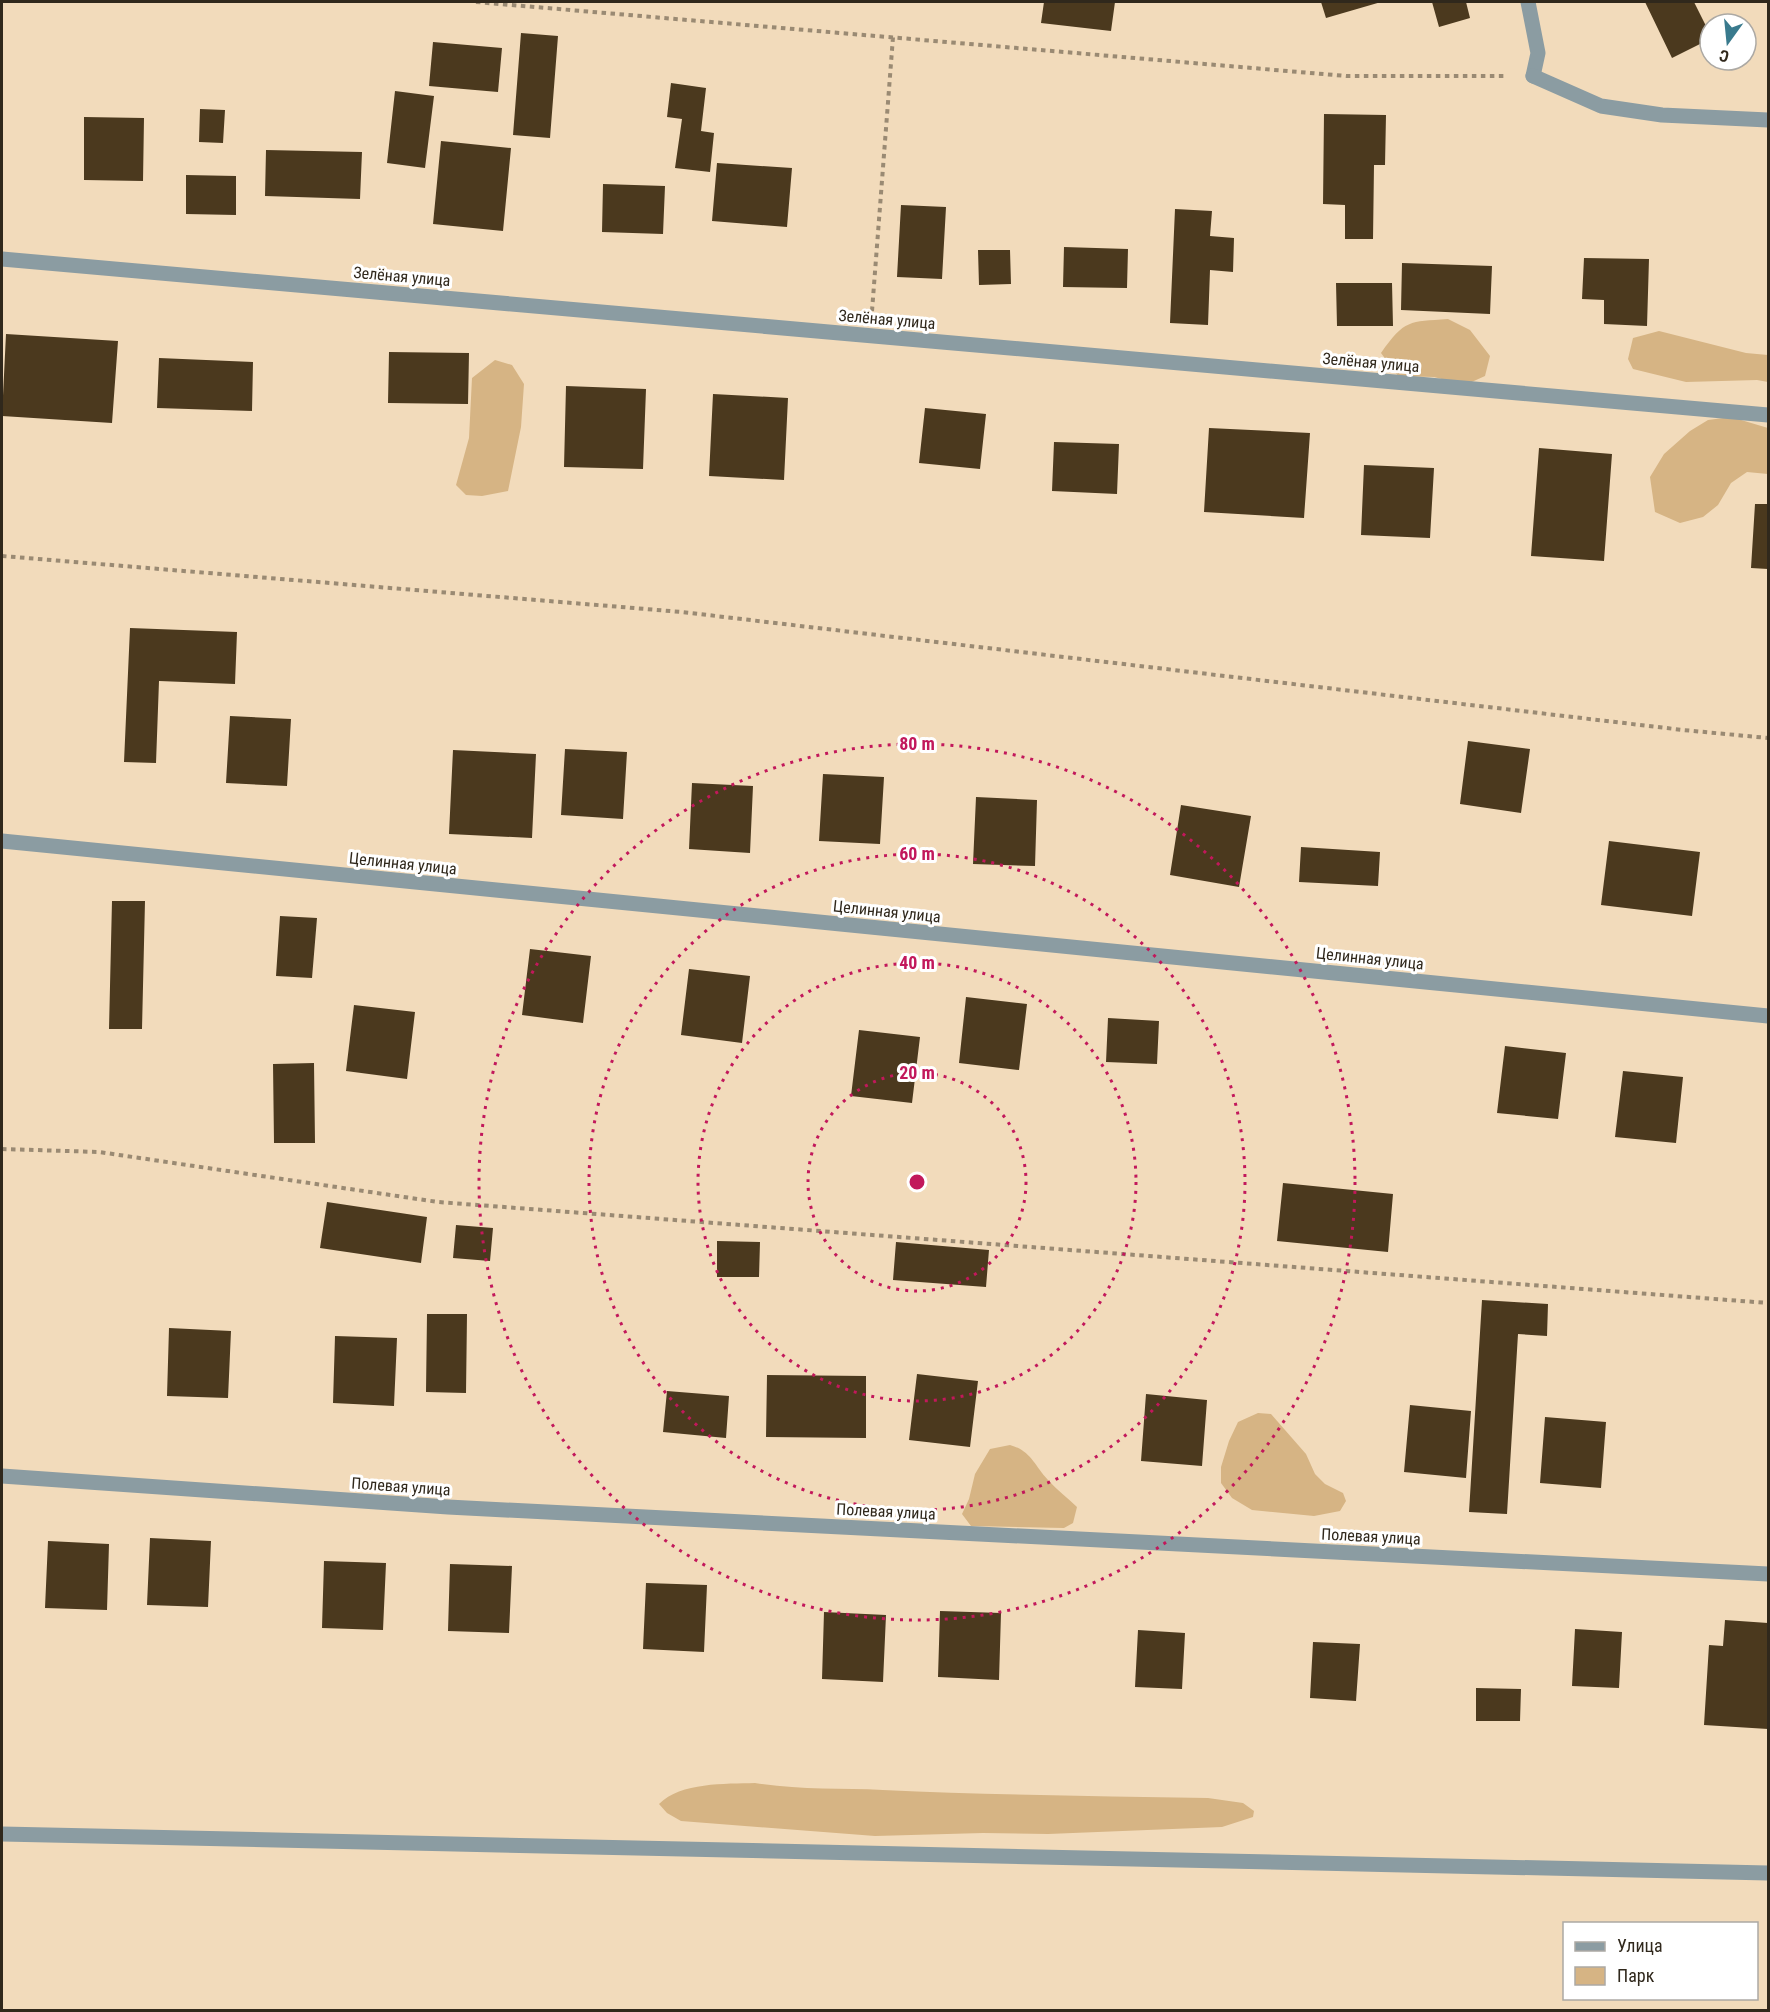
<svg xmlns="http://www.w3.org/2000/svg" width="1770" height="2012" viewBox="0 0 1770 2012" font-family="'Roboto Condensed',sans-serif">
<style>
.green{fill:#d6b484}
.building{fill:#4b391e}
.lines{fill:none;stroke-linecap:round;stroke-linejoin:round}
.path{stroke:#9a8a73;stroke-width:4;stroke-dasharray:4.5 4.5;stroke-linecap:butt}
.service{stroke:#8b9ca2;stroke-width:15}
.minor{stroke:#8b9ca2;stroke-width:15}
.ring{fill:none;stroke:#c2185b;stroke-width:3;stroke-dasharray:3 6}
.labels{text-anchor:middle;stroke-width:6;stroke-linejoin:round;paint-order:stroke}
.street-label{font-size:16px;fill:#30281c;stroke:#fff}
.centre{fill:#c2185b;stroke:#fff;stroke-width:3}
.ring-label{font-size:18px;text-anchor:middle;font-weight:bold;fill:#c2185b;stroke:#fff;stroke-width:6;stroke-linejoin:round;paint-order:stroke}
</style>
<rect width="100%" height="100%" fill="#f2dbbb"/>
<path class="green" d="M1448,319l22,11 20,26 -5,20 -20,9 -31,-8 -36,-1 -17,-23c24,-34 28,-31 67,-34z
M1659,331l87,22 22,2v27l-11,-2 -71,2 -53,-13 -5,-10 5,-21z
M495,360l17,5 12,19 -3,43 -13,64 -26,5 -16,-1 -10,-10 13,-47 3,-60z
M1731,417l37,11v46l-21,-2 -16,11 -13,22 -15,12 -23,6 -25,-11 -5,-35 14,-23 26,-23 18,-11z
M1258,1413l13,1 35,40 9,20 10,10 18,9 3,8 -6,10 -26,5 -62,-6 -20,-12 -11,-15v-16l8,-26 9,-19z
M1010,1445c21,6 24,20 38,35 9,10 20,18 29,27l-4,16 -9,5 -93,-2 -9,-12 7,-15 6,-25 15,-25z
M755,1783c42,7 85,5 128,7 108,5 217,6 325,8l35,5 11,8 -1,6 -31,10 -174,7 -65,-1 -108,3 -194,-15 -14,-8 -8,-9c22,-22 66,-20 96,-21z"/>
<path class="building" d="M1044,2h71l-4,29 -70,-8z
M1321,2h60l-55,16z
M1432,2h34l4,16 -31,9z
M1645,2h49l16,32v5l-38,19z
M521,33l37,3 -8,102 -37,-3z
M433,42l69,6 -4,44 -69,-6z
M671,83l35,5 -5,43 13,2 -4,39 -35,-4 7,-49 -15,-2z
M395,91l39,5 -9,72 -38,-5z
M200,109l25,1 -2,33 -24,-1z
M1324,114l62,1 -1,50h-11l-1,74h-28v-34l-22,-1z
M84,117l60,1 -1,63 -59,-1z
M441,141l70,7 -8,83 -70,-7z
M266,150l96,2 -2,47 -95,-3z
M717,163l75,5 -5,59 -75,-6z
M186,175l50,1v39l-50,-1z
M603,184l62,2 -2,48 -61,-2z
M901,205l45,2 -4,72 -45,-2z
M1175,209l37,2 -2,25 24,2 -1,34 -23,-2 -2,55 -38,-2z
M1064,247l64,2 -1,39 -64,-1z
M978,250h32l1,34 -32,1z
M1584,258l65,1 -2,67 -43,-2v-24l-22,-1z
M1402,263l90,3 -2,48 -89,-4z
M1336,283h56l1,43h-56z
M6,334l112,7 -6,82 -110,-7z
M389,352l80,1 -1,51 -80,-1z
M159,358l94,4 -1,49 -95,-3z
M566,386l80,3 -3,80 -79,-2z
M713,394l75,4 -4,82 -75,-4z
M925,408l61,6 -6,55 -61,-6z
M1209,428l101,5 -6,85 -100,-6z
M1054,442l65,2 -2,50 -65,-3z
M1539,448l73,6 -8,107 -73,-5z
M1364,465l70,3 -4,70 -69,-3z
M1755,504h13v65l-17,-1z
M130,628l107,4 -2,52 -76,-3 -3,82 -32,-1z
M230,716l61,3 -4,67 -61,-3z
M1468,741l62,8 -9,64 -61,-9z
M565,749l62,3 -4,67 -62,-4z
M453,750l83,4 -4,84 -83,-4z
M823,774l61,3 -4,67 -61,-3z
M692,783l61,3 -3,67 -61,-4z
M976,797l61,3 -2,66 -62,-2z
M1181,805l70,11 -12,71 -69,-12z
M1609,841l91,11 -8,64 -91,-11z
M1301,847l79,5 -2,34 -79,-4z
M112,901h33l-3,128h-33z
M280,916l37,2 -5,60 -36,-2z
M530,949l61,7 -8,67 -61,-8z
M689,969l61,7 -8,67 -61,-8z
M966,997l61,7 -8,66 -60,-7z
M354,1005l61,7 -8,67 -61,-8z
M1108,1018l51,3 -2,43 -51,-2z
M859,1030l61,7 -8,66 -61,-7z
M1505,1046l61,7 -8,66 -61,-6z
M314,1063l1,80h-41l-1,-79z
M1623,1071l60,6 -7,66 -61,-6z
M1283,1183l110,11 -5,58 -111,-11z
M327,1202l100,15 -6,46 -101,-15z
M456,1225l37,3 -3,33 -37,-3z
M717,1241l43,1 -1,35h-42z
M896,1242l93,8 -3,37 -93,-7z
M1482,1300l66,4 -1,32 -29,-2 -11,180 -38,-2z
M427,1314h40l-1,79 -40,-1z
M169,1328l62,3 -3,67 -61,-2z
M335,1336l62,2 -3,68 -61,-3z
M917,1374l61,7 -8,66 -61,-7z
M767,1375l99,1v62l-100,-1z
M667,1391l62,5 -3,42 -63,-6z
M1146,1394l61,6 -5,66 -61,-5z
M1410,1405l61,6 -5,67 -62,-6z
M1545,1417l61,5 -5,66 -61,-5z
M150,1538l61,3 -3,66 -61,-2z
M48,1541l61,3 -2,66 -62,-2z
M324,1561l62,2 -3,67 -61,-2z
M450,1564l62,2 -3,67 -61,-2z
M646,1583l61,2 -3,67 -61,-3z
M940,1611l61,2 -2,67 -61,-3z
M824,1612l62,3 -3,67 -61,-3z
M1725,1620l43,3v106l-64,-4 5,-80 14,1z
M1575,1629l47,3 -3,56 -47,-2z
M1138,1630l47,3 -3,56 -47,-2z
M1313,1642l47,2 -4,57 -46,-3z
M1476,1688l45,1 -1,32h-44z"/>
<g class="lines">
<path class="path" d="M476,2l870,74h161
M872,311l21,-274
M2,556l680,56 1001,118 85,8
M2,1149l97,3 339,50 1330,101"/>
<path class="service" d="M1528,2l10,51 -5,23"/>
<path class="minor" d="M1533,76l68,30 61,9 106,5
M2,259l1766,156
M2,841l1766,175
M2,1476l446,31 1320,67
M2,1834l1766,39"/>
</g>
<g class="ring">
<circle cx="917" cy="1182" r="109"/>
<circle cx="917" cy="1182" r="219"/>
<circle cx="917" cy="1182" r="328"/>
<circle cx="917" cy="1182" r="438"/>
</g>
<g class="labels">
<g class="street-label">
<text transform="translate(402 276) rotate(5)" y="6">Зелёная улица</text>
<text transform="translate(887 319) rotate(5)" y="6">Зелёная улица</text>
<text transform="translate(1371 362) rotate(5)" y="6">Зелёная улица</text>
<text transform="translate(403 863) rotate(6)" y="6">Целинная улица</text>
<text transform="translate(887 911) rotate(6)" y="6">Целинная улица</text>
<text transform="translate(1370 958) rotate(6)" y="6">Целинная улица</text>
<text transform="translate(401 1486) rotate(4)" y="6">Полевая улица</text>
<text transform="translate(886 1511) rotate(3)" y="6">Полевая улица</text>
<text transform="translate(1371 1536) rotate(3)" y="6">Полевая улица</text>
</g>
</g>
<circle cx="917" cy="1182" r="9" class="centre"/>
<g class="ring-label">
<text x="917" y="750">80 m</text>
<text x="917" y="860">60 m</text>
<text x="917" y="969">40 m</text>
<text x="917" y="1079">20 m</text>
</g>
<rect width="1770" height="2012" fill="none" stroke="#30281c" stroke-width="6"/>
<rect x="1563" y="1922" width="195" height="78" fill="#ffffff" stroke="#aca9a4" stroke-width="1.5"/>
<rect x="1575" y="1942" width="30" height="9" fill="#8b9ca2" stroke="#aca9a4" stroke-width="1.5"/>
<text x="1617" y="1952" font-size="18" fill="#30281c">Улица</text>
<rect x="1575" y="1967" width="30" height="18" fill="#d6b484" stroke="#aca9a4" stroke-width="1.5"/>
<text x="1617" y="1982" font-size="18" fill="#30281c">Парк</text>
<g transform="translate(1728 42) rotate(195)"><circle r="28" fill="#ffffff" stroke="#aca9a4" stroke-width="1.5"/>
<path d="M0-4.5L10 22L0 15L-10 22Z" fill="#397a8d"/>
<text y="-9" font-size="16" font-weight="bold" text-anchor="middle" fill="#30281c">С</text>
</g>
</svg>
